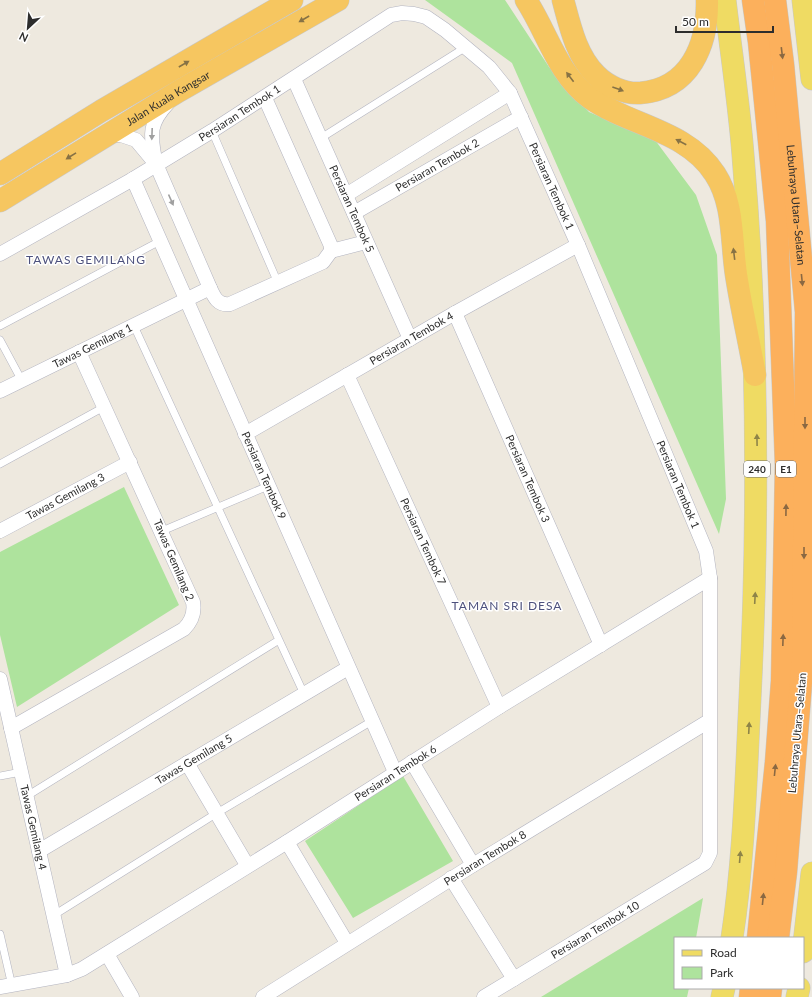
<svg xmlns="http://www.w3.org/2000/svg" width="812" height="997" viewBox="0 0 812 997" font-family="Lato,sans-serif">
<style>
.green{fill:#aee39d}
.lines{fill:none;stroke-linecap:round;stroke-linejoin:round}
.service-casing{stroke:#b3b4c0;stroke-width:8}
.minor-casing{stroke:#b3b4c0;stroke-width:15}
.primary-casing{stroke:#c8c8c8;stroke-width:23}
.trunk-casing{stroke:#c8c8c8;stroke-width:23}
.motorway-casing{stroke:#c8c8c8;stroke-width:23}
.service{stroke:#fff;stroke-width:7}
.minor{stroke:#fff;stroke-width:14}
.primary{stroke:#efdb63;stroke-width:22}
.trunk{stroke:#f6c660;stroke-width:22}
.motorway{stroke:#fcb05c;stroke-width:22}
.oneway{fill:#877244}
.oneway2{fill:#8a6842}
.oneway3{fill:#a0a0a0}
.oneway4{fill:#8e8448}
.labels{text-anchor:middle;stroke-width:3;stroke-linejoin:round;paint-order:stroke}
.shield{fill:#fff;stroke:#6c6c6c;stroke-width:1}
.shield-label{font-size:10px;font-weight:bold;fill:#2d2d2d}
.street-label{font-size:11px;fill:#2d2d2d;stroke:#fff}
.neighbourhood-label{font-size:12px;letter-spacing:1px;fill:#4d517d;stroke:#fff}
</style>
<rect width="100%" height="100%" fill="#eee9df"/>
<path class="green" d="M425,0h80l44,67 40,45 66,28 41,55 21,60 9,244 -7,35 -207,-471z
M124,487l55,118 -162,102 -17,-72v-83z
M403,776l50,85 -100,57 -48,-77z
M703,898l-7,40h-21v50h14l-2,9h-146z"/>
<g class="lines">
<defs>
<path id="service" d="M212,131l66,152
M321,138l145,-91
M0,326l160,-85
M134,326l170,368
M0,340l22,41
M0,464l104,-57
M162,531l106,-45
M0,776l21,-4
M27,796l252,-156
M54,915l163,-102 155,-92
M0,934l12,52"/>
<g id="minor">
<path id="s1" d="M294,79l116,260"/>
<path d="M155,160c-5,-26 -6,-37 13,-57"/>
<path id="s2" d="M133,179l262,593"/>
<path d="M346,195l164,-102"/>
<path id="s3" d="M354,213l167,-96"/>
<path d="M331,251l35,-9"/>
<path id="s4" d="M0,254l133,-75 79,-48 179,-116 11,-2 12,1 12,3 19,13 44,37 21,26 68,152 128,306 4,27v275l-5,10 -221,134"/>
<path d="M210,288c4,9 8,18 20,16l93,-42 8,-11v-5l-66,-148"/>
<path id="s5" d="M455,313l146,332"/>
<path id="s6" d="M347,375l152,332"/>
<path id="s7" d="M0,391l210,-103 -54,-124 -20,-24 -15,-5h-14"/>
<path id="s8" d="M245,434l210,-121 123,-68"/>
<path id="s9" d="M0,531l130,-69"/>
<path id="s10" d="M0,679l67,296"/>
<path d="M11,728l173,-99c8,-8 11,-16 9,-27l-114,-250"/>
<path d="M412,762l61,103"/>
<path d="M187,763l60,102"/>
<path d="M287,842l60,101"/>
<path id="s11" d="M39,851l309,-183"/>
<path d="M451,878l63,101"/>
<path d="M107,954l25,43"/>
<path id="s12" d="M0,987l67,-12 15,-6 205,-127 212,-135 211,-129"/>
<path id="s13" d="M263,997l210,-132 236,-144"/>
</g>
<path id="primary" d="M725,0c6,52 14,103 18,155 15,181 16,362 7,543 -4,80 -6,161 -18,240
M803,0l9,79
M803,952l9,-79
M722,997l2,-9
M797,997l2,-9"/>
<g id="trunk">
<path d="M526,0c21,32 32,75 64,98 40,28 97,32 125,76 19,29 16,66 21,100 5,33 13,67 19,101"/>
<path d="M563,0c7,26 13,55 33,75 11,11 28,19 44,18 50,-4 68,-48 67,-93"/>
<path d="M0,174l101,-63 191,-111"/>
<path id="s14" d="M0,201l179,-110 159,-91"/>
</g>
<g id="motorway">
<path d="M753,0l6,42 18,179 9,244 -4,216 -6,81 -18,176"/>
<path id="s15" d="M775,0l8,64 23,248 -3,346 -17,214 -8,66"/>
<path d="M750,997l1,-9"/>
<path d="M770,997l1,-9"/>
</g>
</defs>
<use href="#service" class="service-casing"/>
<use href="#minor" class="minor-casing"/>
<use href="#primary" class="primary-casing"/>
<use href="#trunk" class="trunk-casing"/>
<use href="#motorway" class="motorway-casing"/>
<use href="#service" class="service"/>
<use href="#minor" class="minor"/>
<use href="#primary" class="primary"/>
<use href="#trunk" class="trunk"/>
<use href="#motorway" class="motorway"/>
</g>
<defs><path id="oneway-solid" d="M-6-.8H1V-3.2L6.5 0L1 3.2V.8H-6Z"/></defs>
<g class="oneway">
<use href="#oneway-solid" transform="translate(304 19) rotate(150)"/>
<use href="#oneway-solid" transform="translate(184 64) rotate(-30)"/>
<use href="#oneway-solid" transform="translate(570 77) rotate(-127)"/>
<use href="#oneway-solid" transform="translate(618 89) rotate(20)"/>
<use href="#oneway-solid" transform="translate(681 142) rotate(-152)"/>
<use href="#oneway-solid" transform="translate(71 156) rotate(148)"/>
<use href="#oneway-solid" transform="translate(734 254) rotate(-97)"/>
</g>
<g class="oneway2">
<use href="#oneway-solid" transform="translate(782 53) rotate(83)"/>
<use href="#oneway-solid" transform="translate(802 280) rotate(84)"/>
<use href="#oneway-solid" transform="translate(805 423) rotate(90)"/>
<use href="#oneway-solid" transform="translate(786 510) rotate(-89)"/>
<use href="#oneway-solid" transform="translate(804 553) rotate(90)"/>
<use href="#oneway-solid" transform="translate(783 640) rotate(-88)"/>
<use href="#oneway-solid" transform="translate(775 770) rotate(-84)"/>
<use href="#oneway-solid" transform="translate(763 899) rotate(-84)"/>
</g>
<g class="oneway3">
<use href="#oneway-solid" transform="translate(152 134) rotate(92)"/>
<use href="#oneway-solid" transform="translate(171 200) rotate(66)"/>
</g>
<g class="oneway4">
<use href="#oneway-solid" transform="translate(757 440) rotate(-91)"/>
<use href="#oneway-solid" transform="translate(755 598) rotate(-87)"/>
<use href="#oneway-solid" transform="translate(749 728) rotate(-87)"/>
<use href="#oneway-solid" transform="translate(740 857) rotate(-85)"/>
</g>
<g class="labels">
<g class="shield">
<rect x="744" y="461" width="26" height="16" rx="3"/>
<rect x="776" y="461" width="20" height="16" rx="3"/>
</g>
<g class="shield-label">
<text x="757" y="473">240</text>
<text x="786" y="473">E1</text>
</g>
<g class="street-label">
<text dy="4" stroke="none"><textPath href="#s14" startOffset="197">Jalan Kuala Kangsar</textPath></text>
<text dy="4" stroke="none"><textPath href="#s4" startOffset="278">Persiaran Tembok 1</textPath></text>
<text dy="4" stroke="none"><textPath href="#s3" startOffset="96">Persiaran Tembok 2</textPath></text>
<text dy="4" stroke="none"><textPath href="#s4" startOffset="710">Persiaran Tembok 1</textPath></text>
<text dy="4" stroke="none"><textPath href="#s15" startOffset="206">Lebuhraya Utara–Selatan</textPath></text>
<text dy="4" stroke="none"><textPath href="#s1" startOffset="142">Persiaran Tembok 5</textPath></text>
<text dy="4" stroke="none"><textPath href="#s8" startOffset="192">Persiaran Tembok 4</textPath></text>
<text dy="4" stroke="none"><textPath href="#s7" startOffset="103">Tawas Gemilang 1</textPath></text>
<text dy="4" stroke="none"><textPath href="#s2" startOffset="324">Persiaran Tembok 9</textPath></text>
<text dy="4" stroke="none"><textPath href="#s5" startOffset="181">Persiaran Tembok 3</textPath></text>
<text dy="4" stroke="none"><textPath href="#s4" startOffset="1034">Persiaran Tembok 1</textPath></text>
<text dy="4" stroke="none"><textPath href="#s9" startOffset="74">Tawas Gemilang 3</textPath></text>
<text dy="4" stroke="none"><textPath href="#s6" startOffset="183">Persiaran Tembok 7</textPath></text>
<text transform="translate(174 560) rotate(67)" y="4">Tawas Gemilang 2</text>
<text transform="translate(797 733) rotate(-85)" y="4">Lebuhraya Utara–Selatan</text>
<text dy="4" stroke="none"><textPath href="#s11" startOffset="180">Tawas Gemilang 5</textPath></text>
<text dy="4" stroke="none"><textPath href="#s12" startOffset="454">Persiaran Tembok 6</textPath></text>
<text dy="4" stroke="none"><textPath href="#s10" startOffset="152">Tawas Gemilang 4</textPath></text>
<text dy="4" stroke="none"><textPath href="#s13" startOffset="262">Persiaran Tembok 8</textPath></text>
<text transform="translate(595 930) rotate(-31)" y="4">Persiaran Tembok 10</text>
</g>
<g class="neighbourhood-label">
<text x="86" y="264">TAWAS GEMILANG</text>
<text x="507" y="610">TAMAN SRI DESA</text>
</g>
</g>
<rect x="674" y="937" width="130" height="52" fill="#ffffff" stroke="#ababab"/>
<rect x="682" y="950" width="20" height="6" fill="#efdb63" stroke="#ababab"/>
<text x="710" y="957" font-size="12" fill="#2d2d2d">Road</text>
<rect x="682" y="967" width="20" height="12" fill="#aee39d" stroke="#ababab"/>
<text x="710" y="977" font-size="12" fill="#2d2d2d">Park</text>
<g transform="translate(28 28) rotate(206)" stroke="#ffffff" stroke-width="3" paint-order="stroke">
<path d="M0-3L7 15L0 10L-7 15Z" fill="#2d2d2d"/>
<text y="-6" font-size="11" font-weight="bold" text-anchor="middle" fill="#2d2d2d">N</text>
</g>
<path d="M676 26v6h97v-6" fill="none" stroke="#2d2d2d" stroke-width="2"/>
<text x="682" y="26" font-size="12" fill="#2d2d2d" stroke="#ffffff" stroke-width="3" paint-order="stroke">50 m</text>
</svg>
